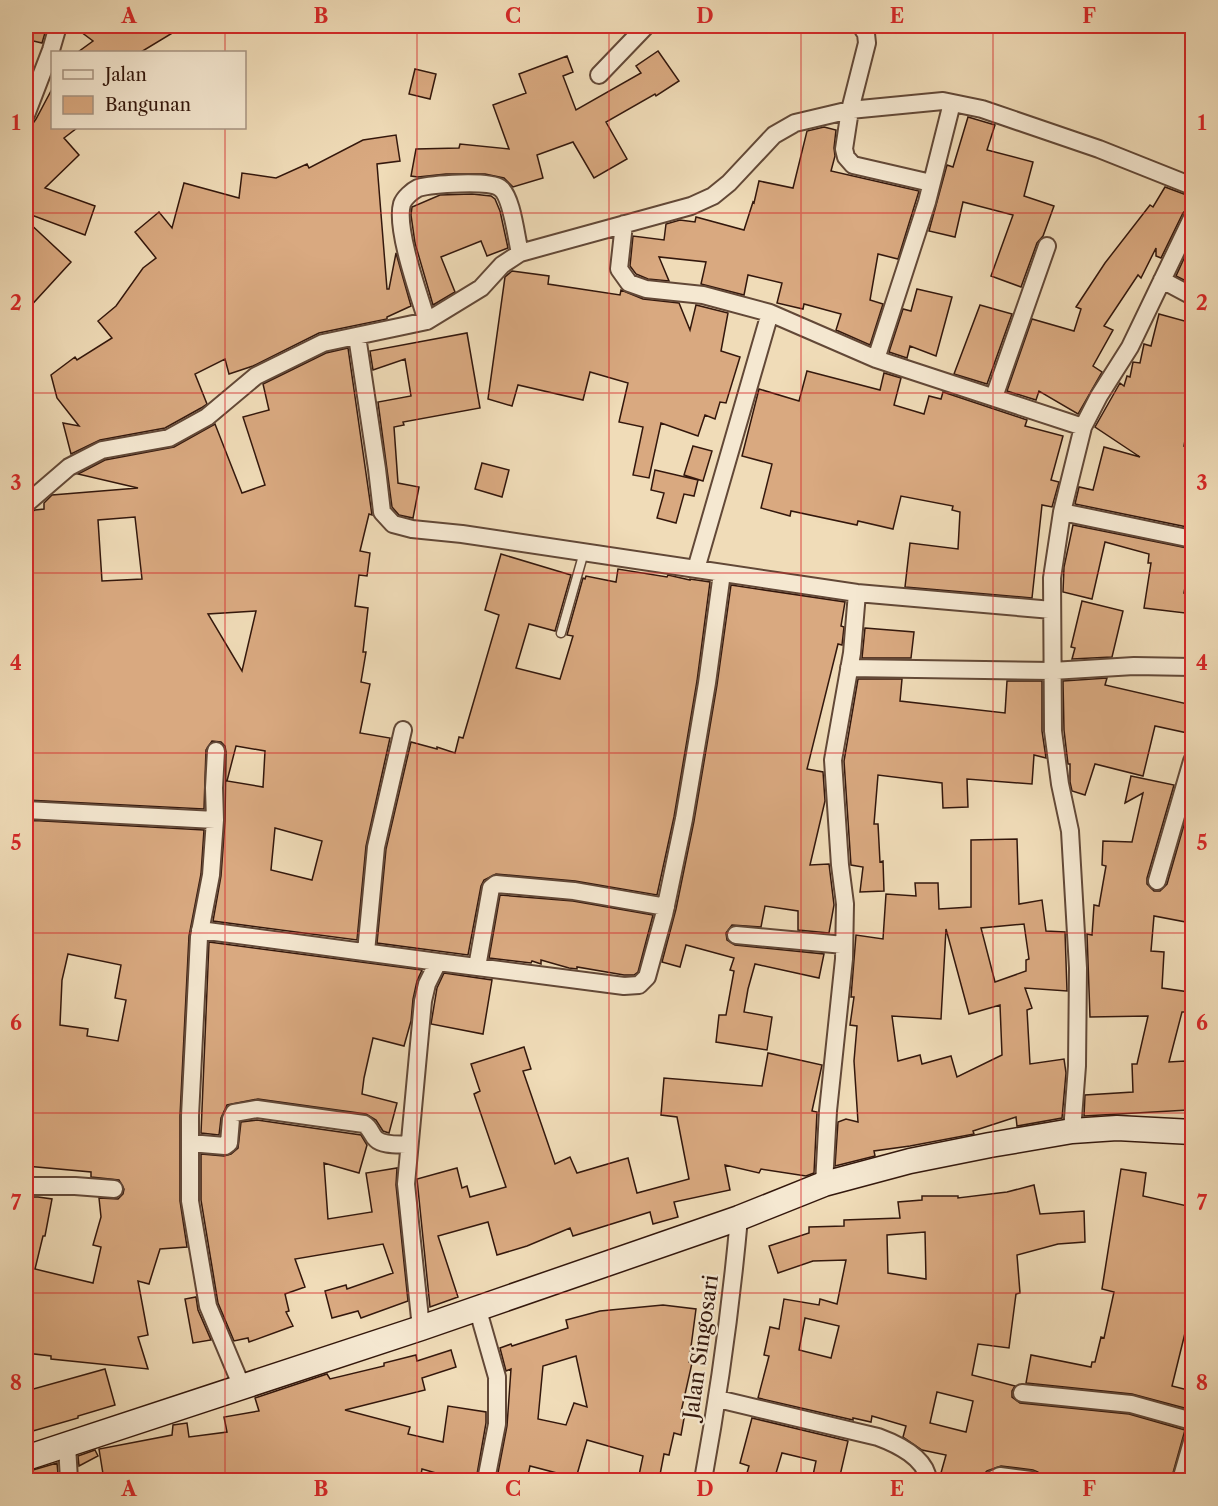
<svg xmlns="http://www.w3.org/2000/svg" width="1218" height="1506" viewBox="0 0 1218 1506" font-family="'Libre Caslon Text',serif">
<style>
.building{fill:#d9a980;stroke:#33170c;stroke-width:1.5;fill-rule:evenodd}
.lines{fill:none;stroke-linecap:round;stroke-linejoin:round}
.lane-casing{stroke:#624837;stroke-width:11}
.street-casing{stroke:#624837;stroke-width:20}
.secondary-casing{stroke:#33170c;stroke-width:27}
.lane{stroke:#f5e8d1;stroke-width:8}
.street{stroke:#f5e8d1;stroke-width:16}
.secondary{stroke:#f5e8d1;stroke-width:24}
.grid{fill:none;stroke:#d62828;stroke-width:1.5;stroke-opacity:0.55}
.labels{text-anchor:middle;stroke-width:4.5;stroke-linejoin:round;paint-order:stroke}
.street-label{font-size:21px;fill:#33170c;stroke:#f5e8d1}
.neatline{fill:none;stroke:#d62828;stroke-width:2}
.grid-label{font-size:20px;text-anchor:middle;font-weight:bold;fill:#d62828}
</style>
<rect width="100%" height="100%" fill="#f0dcb8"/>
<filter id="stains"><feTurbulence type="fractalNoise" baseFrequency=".00333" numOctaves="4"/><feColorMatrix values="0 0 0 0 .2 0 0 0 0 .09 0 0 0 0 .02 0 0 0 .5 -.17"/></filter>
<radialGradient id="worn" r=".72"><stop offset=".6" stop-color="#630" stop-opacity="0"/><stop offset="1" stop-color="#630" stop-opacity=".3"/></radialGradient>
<path class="building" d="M31,26h16l-5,17 -13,-3z
M73,26h111l-43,26h-63l15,-11z
M658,51l21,30 -23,15 -1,-2 -49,28 21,37 -33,19 -21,-36 -36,13 6,23 -30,9 -9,-9 -19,-4h-39l-28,3 -7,-1 5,-27 43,-1 1,-4 49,5 -16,-44 33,-12 -7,-19 48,-18 6,16 -10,4 13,34 65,-37 -5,-7z
M415,69l21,5 -6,25 -21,-5z
M52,89v39h25l-13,10 15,17 -34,33 50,18 -10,29 -59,-22v-80l10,-14z
M968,117l27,8 -8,25 46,12 -9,34 30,10 -11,30 -6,7 -16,44 -30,-11 22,-61 -50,-13 -8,35 -26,-6 18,-66 6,2z
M824,127l12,3 -2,18 1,8 -4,15 88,20 -21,68 -20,-5 -8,46 13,4 -13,41 -34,-15 5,-16 -37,-10 -1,5 -26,-6 5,-20 -34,-8 -4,20 -43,-11 5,-22 -47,-5 10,24 -21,-2 -12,-5 -6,-8 3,-30 31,4 2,-16 14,-4 15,2 1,-5 48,13 9,-28 1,1 5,-22 34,7 14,-57z
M396,135l4,26 -23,3 10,125h2l7,-36 15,53 -24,11v2l-68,14 -66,33 -24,8 -4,-15 -30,15 12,30 -6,4 -36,20 -65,12 -29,14 -8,-31 16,3 -22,-28 -6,-23 24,-18 2,3 35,-22 -14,-17 18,-15 27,-38 13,-10 -21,-26 24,-20 13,16 12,-45 55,15 3,-25 34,5 31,-14 2,4 54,-28z
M1165,187l27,10v11l-5,1 -4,4 -22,45 -5,-2v-8l-15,30 -3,-3 -34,51 9,4 -20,36 9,6 -24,42 -39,-23 -3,9 -29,-9 25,-72 42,12 7,-22 -5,-2 29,-44 45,-58 3,2z
M472,194l19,2 4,3 5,12 8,37 -21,8 -6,-15 -40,16 14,35 -22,13 -18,-62 -4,-28 1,-8 28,-12z
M26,220l45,42 -45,49z
M1192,241v43l-16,-8z
M512,271l37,5 -1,8 72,11 1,-5 22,9 36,4 11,27 6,-25 32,8 -7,38 19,6 -14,46 -6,-1 -5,17 -10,-4 -7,21 -37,-13 -12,55 -16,-3 10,-48 -24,-5 9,-39 -38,-11 -7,28 -65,-15 -6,21 -24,-7 17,-122z
M917,289l35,8 -16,59 -26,-10 -3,12 -18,-6 14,-43 8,2z
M980,305l32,9 -25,70 -33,-10z
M1159,314l33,9v77l-8,46 8,1v81l-117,-24 4,-17 14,3 11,-43 36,10 -45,-30 25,-44 4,3 3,-10 3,1 3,-15 7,1 4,-19 7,2z
M467,333l13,75 -77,14 1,3 -10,2 4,56 21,4 -6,31 -14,-3 -7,-8 -14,-105 33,-6 -6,-37 -32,11 -3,-19z
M348,348l24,167 -3,-1 -9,37 10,2 -3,23 -8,-1 -4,31 13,2 -5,44h3l-5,30 9,2 -10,49 30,5 -24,108 -9,94 -144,-19 8,-45 4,-55 1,-69 -1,-6 -4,-4 -9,-1 -6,9 -2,59 -178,-9v-286l9,-4 9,-1v-6l8,-8 86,-7 -60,-14 27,-14 69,-13 41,-23 27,69 23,-8 -22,-68 26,-7 -6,-26 63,-31zM135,517l7,62 -40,2 -4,-61zM256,611l-14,60 -34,-57zM236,746l29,5 -2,36 -36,-6zM275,828l47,13 -10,39 -41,-10z
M807,371l73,19 4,-17 17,5 -7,27 30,9 5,-18 12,3 2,-7 84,28 -2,6 38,10 -12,44 8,2 -7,25 -10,-2 -10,93 -127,-11 5,-44 48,6 2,-37 -8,-2 1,-4 -52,-10 -8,33 -35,-8 -1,4 -66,-14 -1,5 -29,-8 11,-44 -30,-8 17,-67 40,12z
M693,446l19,5 -9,30 -19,-6z
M482,463l27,7 -7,27 -27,-8z
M655,470l43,10 -4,16 -10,-2 -8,29 -19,-5 7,-25 -13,-3z
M1073,525l119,24 -8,44h4l-3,20 -41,-5 7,-45h-3l1,-9 -44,-12 -13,57 -29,-7 1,-25z
M501,554l70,21 -16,56 -26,-7 -13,44 44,11 13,-43 -6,-1 16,-57 2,1 1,-3 30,6 2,-13 49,8 1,-2 22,5v-1l20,3 -13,99 -23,136 -17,78 -82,-14 -79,-7 -12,6 -3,6 -13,69 -91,-12 9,-94 25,-107 26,7v-2l18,6 4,-16 4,1 36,-123 -14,-5z
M731,585l114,17 -4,24 3,1 -2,18 -4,-1 -31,125 16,3 2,29 -15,64 19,-1 5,41 -5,28 -31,-3v-19l-33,-5 -4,21 -29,-2 -6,8 1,7 8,5 89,9 -5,24 -64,-14 -7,25 -4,23 28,5 -5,33 -51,-8 3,-27h7l8,-44 -4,-1 4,-12 -48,-13 -6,22 -18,-5 14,-53 18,-88 23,-136z
M1082,601l41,10 -11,46 -40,2 3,-11 -4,-1z
M865,628l49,4 -3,26h-49z
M1107,678l-2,7 87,20v29l-37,-8 -12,50 -48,-12 -10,31 -13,-4 -2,-9v-18h-2l-4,-34 -1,-49z
M858,679h44l-2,22 105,12 2,-32h35v50l4,27 -12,-3 -2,29 -65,-5 1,28 -25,1 -1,-25 -64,-8 -4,49h4l2,38 3,-1 1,30 -24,1 3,-25 -12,-2 -7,-104z
M1131,776l43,9 -27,93v6l7,7h6l7,-7 25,-87v89l-6,36 -32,-6 -3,35 13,1 -2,36 27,4 -2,20h-5l-13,50 16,-1 3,49 -104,6 1,-21 48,-3 -1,-28h5l11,-48 -58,1 -3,-83 5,1 2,-30 5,1 7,-40 -4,-1 1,-24 29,1 11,-49 -18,10z
M26,820l178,10 -3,44 -12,62 -9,180v85l7,46 -27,2 -11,35 -11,-3 10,54 -10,2 10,32 -97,-10v-3l-25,-3v-156h12l14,2 -7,37h-2l-8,33 58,14 8,-36 -8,-2 8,-28 -2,-19 19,1 5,-5 1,-5 -5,-9 -28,-3v-5l-65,-6v-86l6,-30 -3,-1 4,-14 -7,-1v-191l6,-21zM68,954l53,11 -6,33 11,2 -8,41 -31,-5 1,-7 -28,-4 2,-45z
M1017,839l2,65 23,-4 4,31 19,1 2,59 -42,-3 7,20 -5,2 3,54 34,-5 2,14 -4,45 -45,8 -1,-9 -43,14 1,3 -64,12 -36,5 1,5 -40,10 3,-44 8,-3 12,3 -4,-61 3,-35 -7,-1 4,-28h-3l5,-62 27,4 3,-45 30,2 -1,-13h23l1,26 32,-2v-67zM1024,924l5,35 -3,1v11l-31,11 -14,-54zM946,929l23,85 31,-9 2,50 -45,22 -6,-21 -29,8 -2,-9 -22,6 -6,-45 49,3z
M500,895l73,6 80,14 -15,57 -4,3h-10l-47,-8v2l-8,-1 -28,-8v4l-9,-3 -1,2 -42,-5z
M209,942l213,28 -5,11 -4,18 -2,22 -7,25 -31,-8 -9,40 -2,16 35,9 -8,30 -6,-2 -7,-11 -10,-6 -108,-15 -31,6 -6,13 -2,17 -18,-2z
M444,973l48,7 -9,54 -52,-10 6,-36z
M524,1047l7,22 -8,2 32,93 15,-7 7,16 51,-15 9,35 52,-14 -12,-62 -16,-2 3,-37 98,8 6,-33 54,12 -10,46 5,1 -3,61 -8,3 -45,-7 -2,4 -34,-8 5,25 -56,12 4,15 -25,7 -3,-12 -77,24 -3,-8 -43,18 -30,9 -9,-33 -50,14 20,61 -28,10 -13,-128 40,-11 5,20 5,-2 3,11 36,-10 -32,-93 6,-3 -9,-27z
M257,1120l104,15 6,10 -8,28 -35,-10 4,56 44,-7 -6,-39 31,-5 -1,17 12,116 -47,17 -3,-7 -26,7 -7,-27 21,-6 1,4 46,-16 -10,-29 -88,15 10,28 -20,7 4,17 -3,1 7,14 -44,16 -1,-4 -14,3 -16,-38 -17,-103v-46l23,2 7,-2 7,-6 3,-26z
M1121,1169l25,4 -3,23 49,11v119l-5,-1 -15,61 20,5v19l-60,-16 -106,-11 5,-28 60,12 1,-5h3l6,-25 3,1 10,-46 -12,-3z
M1034,1185l6,29 44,-3 1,31 -27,2 -41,11 3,38 -4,1 -7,54 -31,-4 -6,31 43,11 -3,5v6l8,6 109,11 56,16 -14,50h-102l-14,-3 -1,3h-5l-8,-1 -3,-7 -5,-2 -32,-4 -14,5 -4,4 -1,5h-43l7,-25 -24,-5 -19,-13 3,-11 -34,-10 -1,6 -18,-4v2l-95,-22 11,-42 -5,-1 6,-28 9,2 5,-30 35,6 1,-6 17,5 9,-44 -33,1 -35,12 -9,-27 40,-13v-6l35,-1v-6l56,-2 -2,-16 24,-2v-4h36v2l49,-6zM925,1232l1,47 -38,-6 -1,-38zM805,1318l34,8 -8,32 -32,-8zM937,1392l36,9 -7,31 -36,-9z
M196,1297l2,13 13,30 -18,3 -8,-44z
M663,1305l33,4 -7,53 3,1 -11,49 4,1 -4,22 -7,-2 -5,22 -5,-1 -5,26h-21l5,-24 -56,-16 -11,38 -46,-12 -3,14h-19l-11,-2 10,-52 4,-57 -5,2 -6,-23 11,-4 1,2 56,-18 -2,-8 34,-9zM576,1356l11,51 -13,-4 -8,22 -28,-6 5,-53z
M451,1350l5,17 -34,11 3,12 -80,20 65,17 -2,7 35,8 5,-36 38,6v11l-10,57h-16l-38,-11 -2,11h-316l-5,-31 73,-14 1,-10 14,-2 2,14 38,-5 -3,-15 35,-6 -4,-13 72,-24 3,5 54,-13v-3l32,-8 1,6z
M105,1369l10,36 -37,11v2l-52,15v-42z
M752,1418l96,23 -9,39h-27l4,-19 -34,-8 -8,27h-29l4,-14 -9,-3z
M95,1450l3,6 -19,10 -1,-10z
M57,1463l1,11 -16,6h-16v-8z"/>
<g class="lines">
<defs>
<path id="lane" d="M561,633l23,-81"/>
<path id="street" d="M861,26l5,8 1,9 -17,67 -6,39 2,8 7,8 78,18
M599,75l47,-49
M26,115l25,-65 7,-24
M624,224l-5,45 10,14 17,6 57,6 67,18 -74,256
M1162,280l30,16
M770,313l106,46 207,68
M427,321c-8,-26 -32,-93 -25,-117 2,-6 10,-13 16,-16 14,-4 70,-8 82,0 12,8 16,49 20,65
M357,336l20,133 5,43 11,12 19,5 50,5 395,59 195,17
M876,359l51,-157 25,-99
M994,397l53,-151
M26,504l43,-37 33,-17 67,-12 38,-21 49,-41 67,-33 104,-22 54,-33 21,-23 18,-12 171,-47 22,-10 16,-13 45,-48 21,-12 55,-13 93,-9 39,8 117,40 93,37
M1062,512l130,27
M849,668l203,3 82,-5 58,1
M26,810l189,10 -4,55 -12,62 -9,179v85l18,105 34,81
M215,820l-1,-32 2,-37
M1157,881l35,-120
M200,930l238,32
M736,935l108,10
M366,952l10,-105 27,-117
M477,967l14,-79 5,-4 78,7 92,16
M1072,1131l5,-65 1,-98 -8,-137 -10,-47 -7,-53 -1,-153 10,-66 21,-85 16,-31 31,-49 62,-129
M190,1143l35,3 4,-3 2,-24 3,-6 23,-4 107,15c7,4 7,11 12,15 7,7 24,5 33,6
M824,1184l4,-73 16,-152 1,-55 -5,-39 -7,-105 19,-107 5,-60
M26,1187l5,-1h44l39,3
M477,1307l20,70v47l-11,56
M421,1328l-15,-144 17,-183 4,-17 11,-22 186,24 15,-1 8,-8 17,-62 20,-96 23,-136 15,-110
M1022,1393l109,11 61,17
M718,1399l160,38c19,7 48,21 50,43
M67,1445l2,35
M703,1480c16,-87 28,-173 36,-262
M992,1480l8,-4 31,4
M1181,1480l11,-38"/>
<path id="secondary" d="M26,1458l395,-130 318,-110 85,-34 86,-23 80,-16 82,-14 45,-3 75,4"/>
</defs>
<use href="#lane" class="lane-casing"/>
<use href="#street" class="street-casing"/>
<use href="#secondary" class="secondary-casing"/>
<use href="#lane" class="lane"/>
<use href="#street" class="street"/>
<use href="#secondary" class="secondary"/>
</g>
<path class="grid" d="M225,26v26M417,26v1454M609,26v1454M801,26v1454M993,26v1454M225,128v1352M26,213h1166M26,393h1166M26,573h1166M26,753h1166M26,933h1166M26,1113h1166M26,1293h1166"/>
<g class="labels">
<g class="street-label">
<text transform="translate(701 1347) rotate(-82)" y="7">Jalan Singosari</text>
</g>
</g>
<rect width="1218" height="1506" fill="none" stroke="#f0dcb8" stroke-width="66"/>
<rect x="51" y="51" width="195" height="78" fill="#f5e8d1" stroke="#a79482" stroke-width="1.5"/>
<rect x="63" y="70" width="30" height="9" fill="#f5e8d1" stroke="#a79482" stroke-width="1.5"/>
<text x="105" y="81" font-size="18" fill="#33170c">Jalan</text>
<rect x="63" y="96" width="30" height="18" fill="#d9a980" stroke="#a79482" stroke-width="1.5"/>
<text x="105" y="111" font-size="18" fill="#33170c">Bangunan</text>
<rect x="33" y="33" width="1152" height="1440" class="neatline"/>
<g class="grid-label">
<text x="129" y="23">A</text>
<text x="321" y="23">B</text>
<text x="513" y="23">C</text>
<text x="705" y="23">D</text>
<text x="897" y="23">E</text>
<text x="1089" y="23">F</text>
<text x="16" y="130">1</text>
<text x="1202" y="130">1</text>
<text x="16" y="310">2</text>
<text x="1202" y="310">2</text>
<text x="16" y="490">3</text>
<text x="1202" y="490">3</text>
<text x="16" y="670">4</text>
<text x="1202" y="670">4</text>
<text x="16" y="850">5</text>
<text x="1202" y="850">5</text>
<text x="16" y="1030">6</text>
<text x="1202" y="1030">6</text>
<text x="16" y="1210">7</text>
<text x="1202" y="1210">7</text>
<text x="16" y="1390">8</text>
<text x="1202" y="1390">8</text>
<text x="129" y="1496">A</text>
<text x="321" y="1496">B</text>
<text x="513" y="1496">C</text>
<text x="705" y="1496">D</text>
<text x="897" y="1496">E</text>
<text x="1089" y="1496">F</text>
</g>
<rect width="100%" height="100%" filter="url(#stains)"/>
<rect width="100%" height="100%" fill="url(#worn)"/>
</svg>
